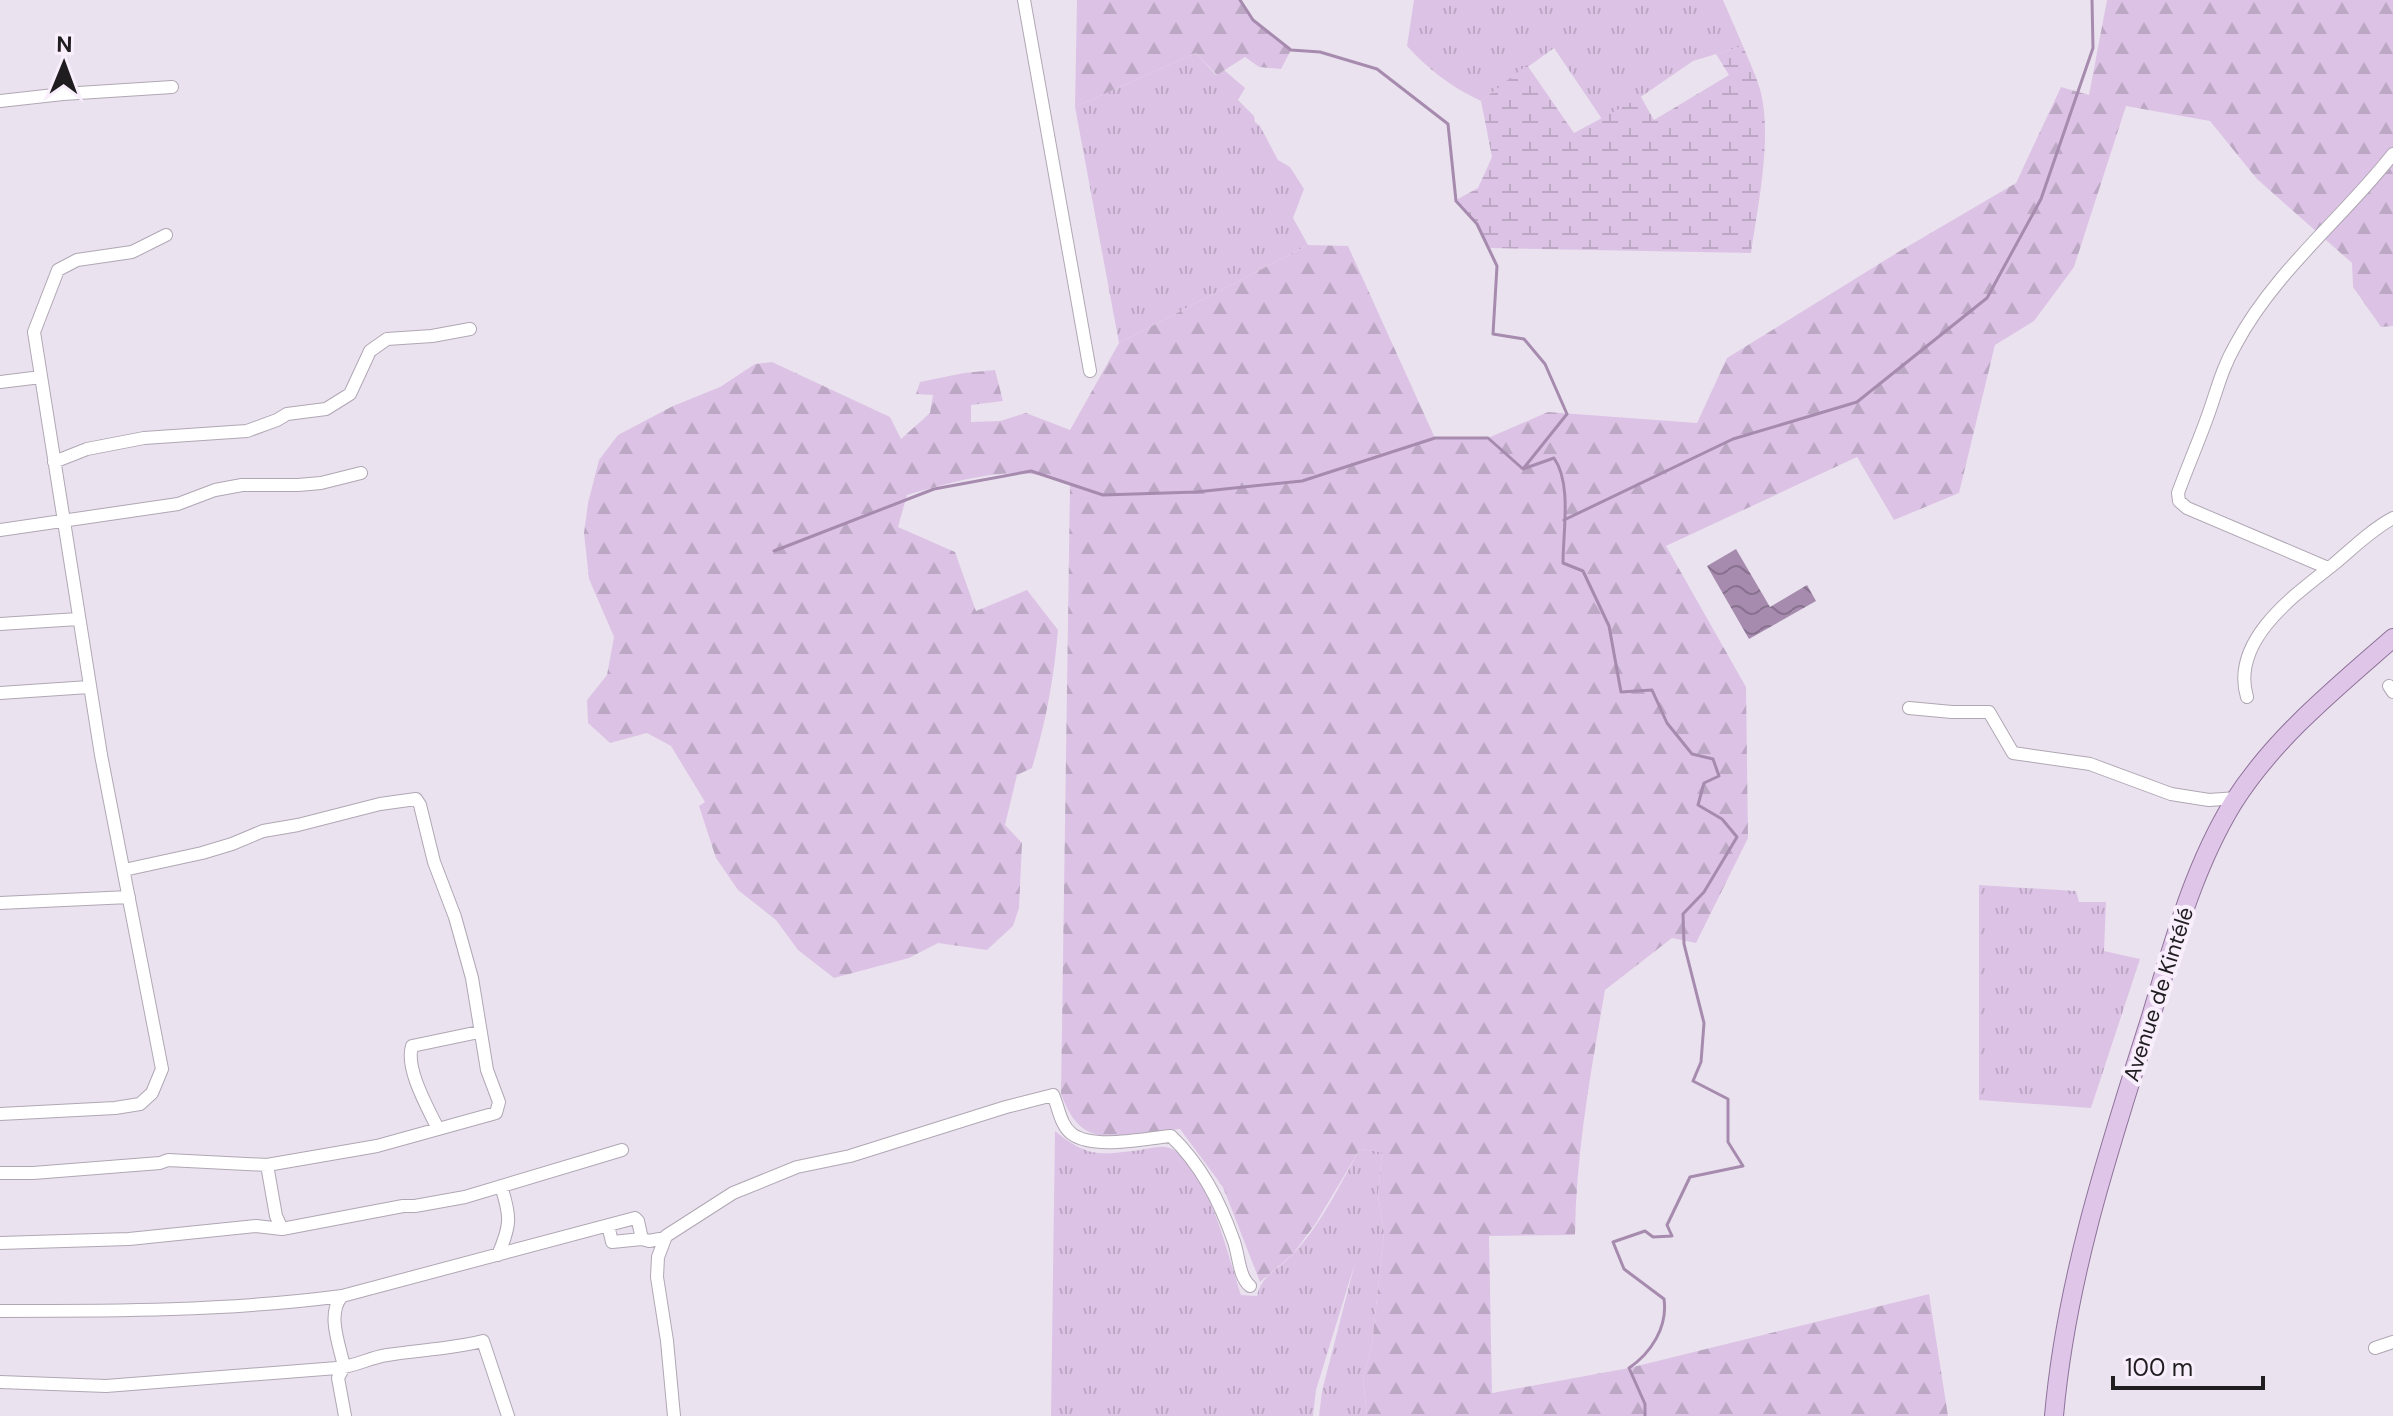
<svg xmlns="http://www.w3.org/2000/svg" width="2393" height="1416" viewBox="0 0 2393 1416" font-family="'DM Sans',sans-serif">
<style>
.grass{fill:url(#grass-tufts)}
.forest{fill:url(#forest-firs)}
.wetland{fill:url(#wetland-marsh)}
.water{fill:url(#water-waves)}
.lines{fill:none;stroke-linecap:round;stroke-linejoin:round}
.stream{stroke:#a68baf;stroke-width:3}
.street-casing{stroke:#b0a7b4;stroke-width:14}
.primary-casing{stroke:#8e7299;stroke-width:20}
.street{stroke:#fff;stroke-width:12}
.primary{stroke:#dfc5e8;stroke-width:18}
.labels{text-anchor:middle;stroke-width:8;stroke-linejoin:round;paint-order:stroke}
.street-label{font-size:22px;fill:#201d21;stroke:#f9effc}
</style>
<defs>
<pattern id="grass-tufts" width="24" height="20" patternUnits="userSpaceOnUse" patternTransform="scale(2)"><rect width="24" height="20" fill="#dcc3e5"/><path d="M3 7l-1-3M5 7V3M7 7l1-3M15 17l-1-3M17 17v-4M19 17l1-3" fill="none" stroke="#bca7c4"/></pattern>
<pattern id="forest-firs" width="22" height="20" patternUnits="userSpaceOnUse" patternTransform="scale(2)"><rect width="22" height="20" fill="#dcc3e5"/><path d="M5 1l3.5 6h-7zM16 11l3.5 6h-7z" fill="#bca7c4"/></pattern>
<pattern id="wetland-marsh" width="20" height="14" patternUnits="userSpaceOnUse" patternTransform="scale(2)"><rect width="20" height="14" fill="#dcc3e5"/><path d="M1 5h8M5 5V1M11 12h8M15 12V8" fill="none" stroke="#bca7c4"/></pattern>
<pattern id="water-waves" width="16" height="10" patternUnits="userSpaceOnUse" patternTransform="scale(2)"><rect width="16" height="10" fill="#a68baf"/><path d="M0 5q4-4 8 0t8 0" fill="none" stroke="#87718e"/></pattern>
</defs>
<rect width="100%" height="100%" fill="#ebe2ef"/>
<path class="grass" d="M1414,0h309l20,46 -50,15 -64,44 -27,14 -48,-71 -73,53c-30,-14 -52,-31 -74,-55z
M1196,53l20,22 8,-5 21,18 -7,12 16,16 1,6 5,4 18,34 12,7 14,22 -11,29 15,27 -189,98 -44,-236z
M1979,885l97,6 3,11h27l-2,49 36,8 -49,149 -112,-8z
M1055,1131c33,27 45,24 85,19 8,-1 17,-4 25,-3 40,5 65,116 76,148l16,1c5,-22 21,-26 36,-42 28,-29 47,-70 67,-105l22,3 -4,43 6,37 -12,113 -9,33 4,38h-48l3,-25 33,-128 -39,127 -3,26h-262z"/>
<path class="forest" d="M1077,0h163l12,20 39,30 -10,19 -22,-2 -14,-10 -28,18 -21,-22 -121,54z
M2107,0h286v326l-12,1 -28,-40 -1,-24 -95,-84 -47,-58 -84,-15 -52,161 -40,54 -39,24 -36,148 -65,27 -37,-63 -191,89 80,141 2,151 -52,105 -24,-5 -67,52c-14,81 -29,162 -30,245l-86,1 3,157 137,-25 300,-74 19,122h-581l-4,-38 9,-33 12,-113 -6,-37 4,-43 -22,-3 -44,74 -23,31 -33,28 -37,-95 -43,-58c-22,2 -68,12 -88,4 -17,-6 -25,-24 -31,-39l9,-609c-49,-25 -112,-4 -163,10l-9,32 57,25 21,59 51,-21 31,40c-4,48 -12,92 -26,138l-15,7 -12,50 17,18 -3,65 -6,18 -26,24 -49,-7 -29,15 -75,20 -36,-28 -22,-30 -38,-30 -22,-32 -17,-52 6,-4 -34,-56 -24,-13 -37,10 -22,-20 -1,-23 20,-25 7,-38 -25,-58 -5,-46 4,-30 11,-43 19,-25 55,-29 47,-19 35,-23 17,-2 118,55 11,22 29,-26 3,-18 -17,-1 4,-12 44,-9 31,-3 8,31 -32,4v17l29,-1 26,-8 44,17 49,-87 189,-98 40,1 87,192h53l60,-26 149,11 30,-65 173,-107 116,-68 45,-96 28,8z"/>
<path class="wetland" d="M1743,46c6,15 14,31 18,47 11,46 -3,112 -10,160l-261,-5 -13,-25 -21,-23 22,-12 14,-31 -11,-56 46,-36 47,68 67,-36 13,23 75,-45 -13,-21z"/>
<path class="water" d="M1736,549l34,58 37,-22 9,16 -67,38 -42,-73z"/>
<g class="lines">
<path class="stream" d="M1240,0l13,20 38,30 29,2 57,17 71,55 8,77 21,23 20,42 -4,68 31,5 21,25 22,50 -44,55 31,-11c18,26 9,73 9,105l20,8 26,55 12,66 31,-2 15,33 25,31 21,5 6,17 -15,7 -6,22 24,14 15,18 -33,55 -21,22 1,30 20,79 -3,39 -8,19 35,18v43l15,24 -53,11 -23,48 5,11 -19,1 -8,-6 -32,11 11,27 40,30c4,28 -13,54 -35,69l16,36v12
M1564,520l169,-81 124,-37 130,-104 54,-99 52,-151 -1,-48
M774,551l160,-62 97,-18 72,24 93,-3 106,-11 133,-43h53l35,31"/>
<defs>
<path id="street" d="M1024,0l66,371
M0,101l63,-7 109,-7
M0,382l41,-5
M54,462l33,-13 57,-11 103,-7 30,-11 10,-6 39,-5 24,-15 20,-43 17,-12 45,-3 38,-7
M0,530l178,-26 37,-14 27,-5h56l23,-2 40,-10
M2328,568l-141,-60 -8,-7 -1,-8c9,-25 20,-50 29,-75 10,-27 14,-48 29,-74 39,-73 107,-126 157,-190
M0,624l78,-5
M2389,686l4,6
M0,693l89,-6
M2247,697c-17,-57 49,-103 87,-133 19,-16 37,-34 59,-46
M1909,708l43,4h37l24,41 77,11 81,30 38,6 28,-2
M0,903l129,-6
M0,1114l115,-6 25,-4 12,-11 10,-24 -61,-314 -67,-423 24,-62 19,-10 55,-8 34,-17
M438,1129c-10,-21 -33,-60 -26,-83l67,-14
M267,1165l9,51 6,13
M0,1173h33l127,-10 8,-3 99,5 110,-19 119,-33 3,-11 -12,-32 -15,-92 -17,-61 -21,-55 -14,-57 -4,-6 -36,5 -82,21 -35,6 -31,13 -30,9 -78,17
M608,1225l4,17 30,-3
M0,1243l129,-4 127,-13 26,3 121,-23h12l50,-9 157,-47
M498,1255c13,-30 13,-38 3,-69
M342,1296c-16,18 -2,50 2,71l-6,11 7,38
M0,1311c114,0 228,0 342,-15l293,-78 3,3 4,18 7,2 16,-3
M2375,1348l18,-6
M0,1382l106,4 231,-18c20,-2 31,-10 50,-13 32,-5 64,-6 96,-14l25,75
M674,1416l-7,-75 -10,-64 1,-20 8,-21 67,-43 64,-26 53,-11 156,-49 47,-12c6,13 7,30 19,39 22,16 74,4 99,2 30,29 48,64 62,103 6,14 5,37 17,47"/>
<path id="primary" d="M2054,1416c12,-136 54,-264 95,-393 23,-75 43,-153 84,-220 41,-65 103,-115 160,-165"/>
</defs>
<use href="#street" class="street-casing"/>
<use href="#primary" class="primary-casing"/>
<use href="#street" class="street"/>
<use href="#primary" class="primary"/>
</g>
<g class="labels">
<g class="street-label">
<text transform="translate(2158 994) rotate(-72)" y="8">Avenue de Kintélé</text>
</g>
</g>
<g transform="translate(64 64) rotate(1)" stroke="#f9effc" stroke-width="6" paint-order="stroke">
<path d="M0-6L14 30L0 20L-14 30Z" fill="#201d21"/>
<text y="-12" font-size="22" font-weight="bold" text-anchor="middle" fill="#201d21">N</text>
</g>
<path d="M2113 1376v12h150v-12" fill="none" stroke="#201d21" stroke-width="4"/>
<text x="2125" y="1376" font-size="24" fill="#201d21" stroke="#f9effc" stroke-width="6" paint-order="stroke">100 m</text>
</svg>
